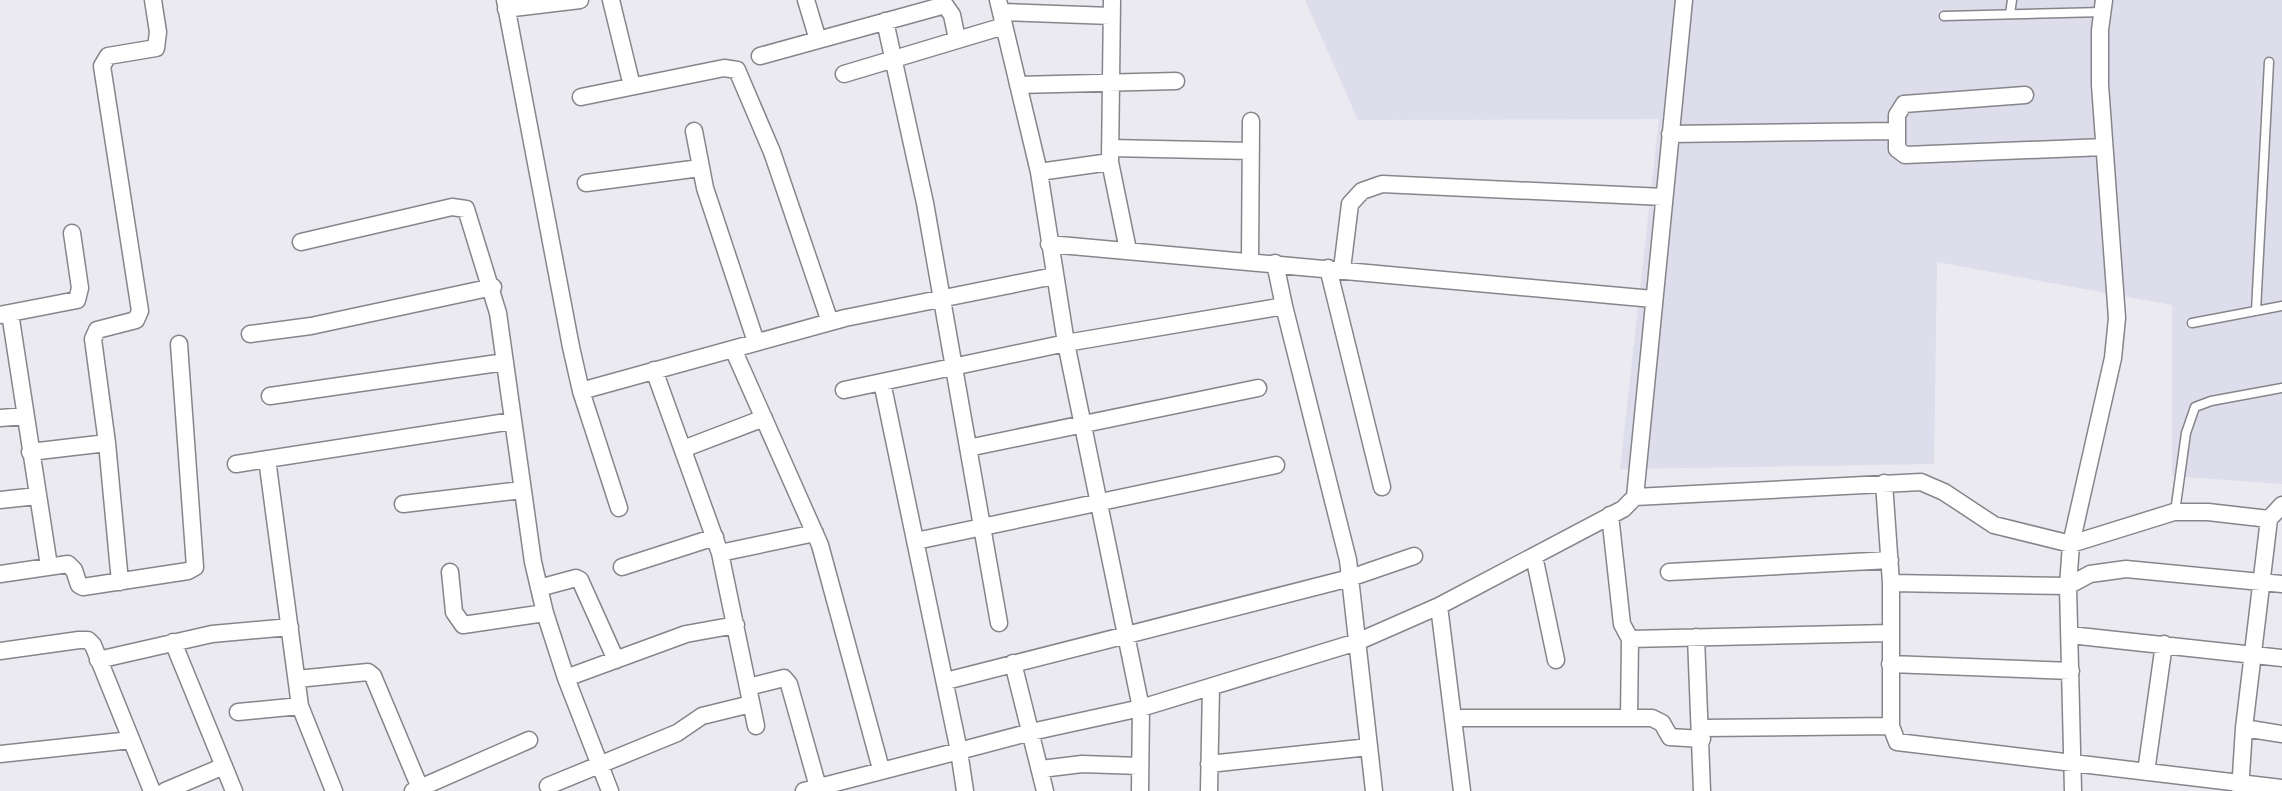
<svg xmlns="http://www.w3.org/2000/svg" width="2282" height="791" viewBox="0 0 2282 791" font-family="Bitter,serif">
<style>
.built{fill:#ddddeb}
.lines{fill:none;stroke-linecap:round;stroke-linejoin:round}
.service-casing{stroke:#85858b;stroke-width:11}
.minor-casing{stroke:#85858b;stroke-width:19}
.service{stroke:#fff;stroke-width:8}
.minor{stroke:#fff;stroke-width:16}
</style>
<rect width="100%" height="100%" fill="#eaeaf0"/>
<path class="built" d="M1305,0h977v484l-110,-8v-171l-235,-43 -3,202 -314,5 39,-350 -301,1z"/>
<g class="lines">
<defs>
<path id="service" d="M2010,14l2,-14
M1944,16l159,-4
M2256,311l13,-249
M2192,323l90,-17
M2175,512l11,-79 9,-26 16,-6 71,-13"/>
<path id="minor" d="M505,0l66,347 10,44 38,117
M611,0l21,86
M806,0l12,40
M1112,0l-2,162 18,88
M506,9l74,-9
M1001,12l110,4
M885,21l40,182 74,420
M760,56l185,-51 7,10 5,24
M844,74l160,-48
M1018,85l158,-4
M2025,95l-121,9 -7,11v34l8,6 199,-8
M581,97l143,-29 13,2 35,82 58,170
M694,131l11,57 51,154
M1670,134l225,-3
M1110,148l141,3
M1039,172l71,-10
M586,183l114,-15
M301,242l151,-35 14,2 32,104 35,249 12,51 21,65 44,113
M1049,244l604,55
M1250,260l1,-139
M1275,263l9,43
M1328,268l54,219
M1342,269l8,-65 12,-13 20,-7 282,13
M10,313l39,253
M0,315l77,-15 3,-12 -8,-55
M250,334l61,-8 182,-39
M733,349l87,196 61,224
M654,370l66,183 36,173
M844,390l222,-47 -27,-171 -41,-172
M581,391l264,-73 209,-42
M270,396l235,-34
M0,418l25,-2
M968,448l290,-60
M683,449l81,-31
M30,452l77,-9
M267,459l33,247 34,85
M236,464l277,-43
M1884,483l7,100v143l6,16 385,46
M1635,497l286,-15 23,10 50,33 77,19 103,-32h34l61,7
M0,500l37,-4
M403,504l119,-14
M1610,515l12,109 8,15 260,-6
M916,541l360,-76
M720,553l95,-20
M1534,556l22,104
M622,567l93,-30
M450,572l4,40 9,13 82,-12
M1669,572l221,-12
M0,574l68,-10 6,6 5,15 4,2 105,-16 7,-4 -16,-223
M120,582l-13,-139 -14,-104 4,-9 39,-10 4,-9 -38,-245 6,-10 48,-8 2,-16 -5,-32
M1891,583l177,3 22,-12 36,-5 156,15
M539,588l37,-10 4,2 36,80
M2070,635l212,23
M1696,637l6,154
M173,642l61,149
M0,651l79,-11h9l5,5 59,146
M98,660l114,-26 78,-7
M1013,663l32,128
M1890,664l181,7
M566,678l120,-44 50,-9
M297,679l71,-7 5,4 47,112
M946,681l404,-103 64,-22
M748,687l36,-9 5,6 29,103
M238,712l62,-6
M1453,718h199l10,5 8,14 32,2
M1629,718l1,-79
M1702,728l189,-2
M2244,728l38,6
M0,754l131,-14
M1209,764l160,-17
M1041,769l41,-5 58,2
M2146,772l18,-128
M548,786l129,-53 25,-17 49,-12
M165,791l59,-25
M413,791l116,-51
M804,791l155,-40 -77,-369
M965,791l-6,-40 72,-19 110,-24 -75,-365 218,-37 64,254 26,231
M1140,791l1,-83 216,-66 82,-36
M1209,791l2,-104
M1462,791l-23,-185 184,-97 12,-12 49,-497
M2073,791l-5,-205 3,-42 42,-186 4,-40 -17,-233v-55l4,-30
M2240,791l4,-63 25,-209 13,-14"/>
</defs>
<use href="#service" class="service-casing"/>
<use href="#minor" class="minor-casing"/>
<use href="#service" class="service"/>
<use href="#minor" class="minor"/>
</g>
</svg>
